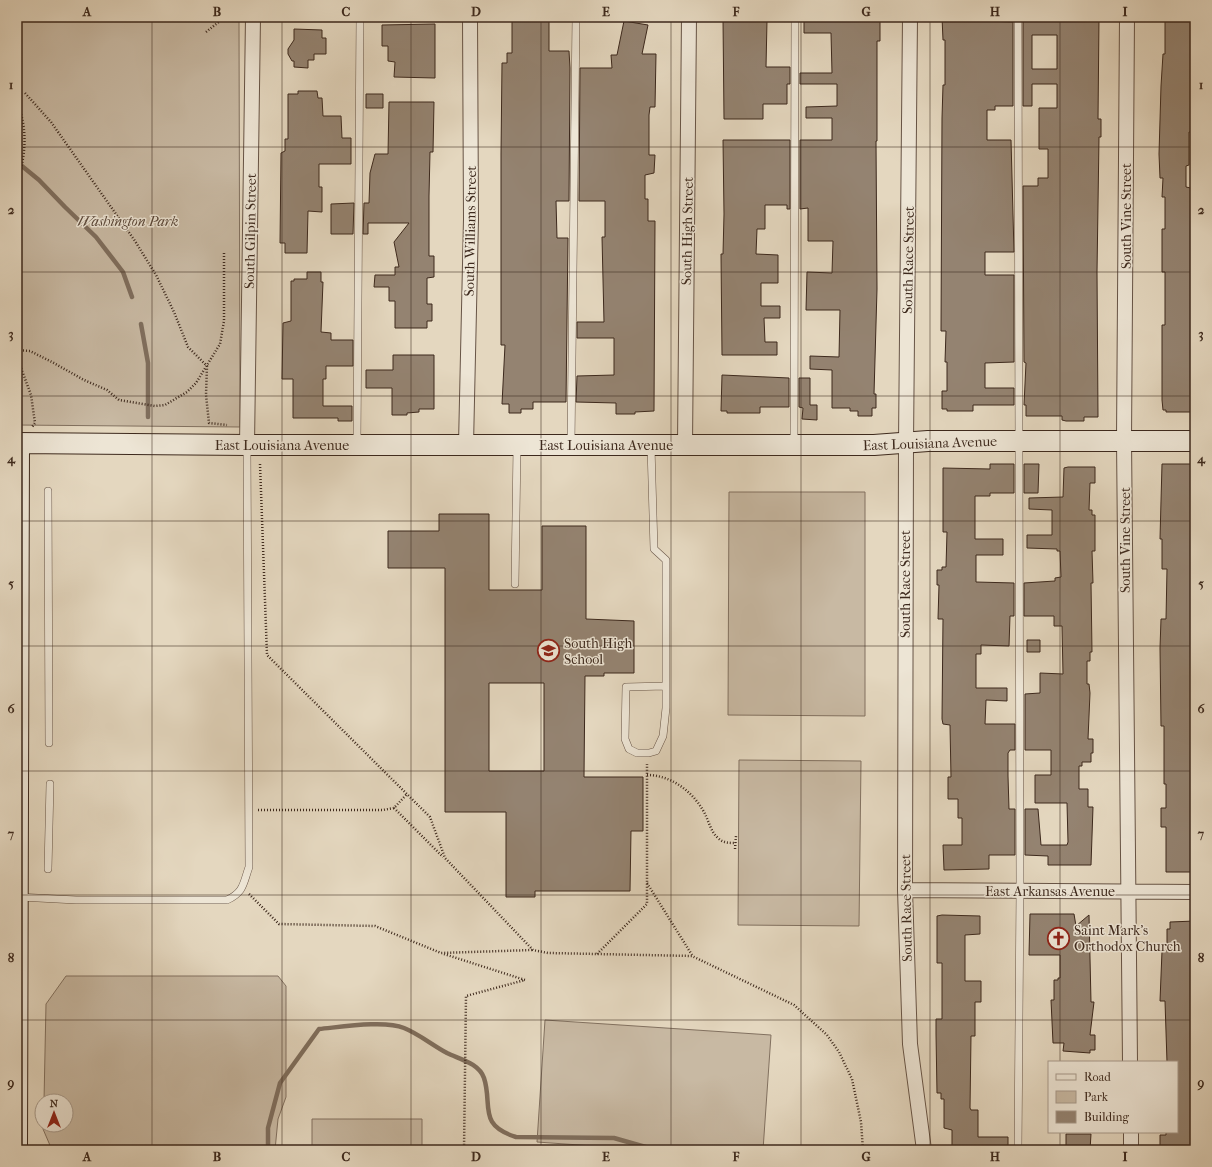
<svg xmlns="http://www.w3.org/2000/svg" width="1212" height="1167" viewBox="0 0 1212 1167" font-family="'IM FELL French Canon',serif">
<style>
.green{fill:#c8b9a3;stroke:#827160}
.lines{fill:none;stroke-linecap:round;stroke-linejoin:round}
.stream{stroke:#7f6e5d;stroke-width:4.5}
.building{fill:#948371;stroke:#3d291d;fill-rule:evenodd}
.lane-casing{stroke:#675446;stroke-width:8}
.street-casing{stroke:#675446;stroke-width:16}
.secondary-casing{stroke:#3d291d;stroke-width:22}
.path{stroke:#3d291d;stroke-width:2.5;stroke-dasharray:1 2;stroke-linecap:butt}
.lane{stroke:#ede5d5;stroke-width:7}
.street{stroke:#ede5d5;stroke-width:14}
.secondary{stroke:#ede5d5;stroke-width:20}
.grid{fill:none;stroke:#3d291d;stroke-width:1;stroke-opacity:0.55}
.labels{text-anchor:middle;stroke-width:3;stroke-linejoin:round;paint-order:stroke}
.street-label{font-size:14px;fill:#3d291d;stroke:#ede5d5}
.park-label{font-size:14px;font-style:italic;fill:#594638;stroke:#ede5d5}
.poi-label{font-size:14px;fill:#3d291d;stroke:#ede5d5;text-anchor:start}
.neatline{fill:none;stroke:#3d291d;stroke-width:1.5}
.grid-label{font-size:13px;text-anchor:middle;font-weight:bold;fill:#3d291d}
</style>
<rect width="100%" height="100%" fill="#e4d7bf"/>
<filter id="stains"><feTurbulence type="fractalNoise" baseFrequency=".005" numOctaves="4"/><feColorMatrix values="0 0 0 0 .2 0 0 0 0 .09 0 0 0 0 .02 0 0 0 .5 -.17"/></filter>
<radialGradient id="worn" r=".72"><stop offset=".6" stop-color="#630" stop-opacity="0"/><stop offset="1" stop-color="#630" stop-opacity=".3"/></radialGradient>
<path class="green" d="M17,17h222l1,410 -223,-2z
M729,492h136v224l-137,-1z
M739,760l122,1 -2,165 -121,-1z
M66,976h212l8,10v111l-8,22 -3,31h-223l-9,-21v-4h23v-24h-22l2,-97z
M545,1020l226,15 -8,115h-113l-113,-8z
M312,1119h110v31h-110z"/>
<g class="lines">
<path class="stream" d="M17,162l22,18 26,27 31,30 27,35 9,25
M141,324l7,39v54
M268,1150v-22l12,-45 39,-54c22,-2 66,-9 85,-1 15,6 28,17 43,25 12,6 32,10 37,25 9,27 -7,47 32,59l98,1 42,12"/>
</g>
<path class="building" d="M512,17h37v34h20l1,17 -1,133h-13l1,37h11l-2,164h-33v7h-12v4h-12v-9h-7l3,-59h-4v-191l1,-91h5v-10h5z
M804,17h76v24h-3v100h-1l1,148 -3,105h2v14h-4v8h-14v-5h-8v-3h-18v-38l-22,-1v-13l29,1 1,-47h-34l1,-38 25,1 1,-32h-25v-33l-8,1v-69h32v-22h-26v-11l31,-1v-22h-37v-11h32l-1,-40h-27z
M942,17h45v4l26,1v84h-18v4h-8v30h24l3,112h-29v23h29v87l-29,1v25h29v17h-41v6h-26v-2h-5v-18h5v-29h-2l1,-31h-5l1,-213 1,-33h2v-45h-2z
M1047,17h52l-1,102h3v18h-2l-2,135 1,145h-14v4h-18l-4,-1v-4h-36v-11h-2l2,-42 -2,-1 -1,-176h15v-8h10v-29h-9v-41h18v-24h-25v22h-9v-84l2,-2 22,1zM1032,35h25v34h-25z
M1165,17l30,1v114h-6v33l-3,1v21l9,2v222l-4,1h-25v-2h-3l-1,-10v-75h3v-53h-3v-43h3v-32h-3l1,-19h-3l-1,-24 2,-68 2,-32h2z
M723,19l44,1 -1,47h24v17h-3v20h-24v15h-39z
M624,21l24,4 -6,29h14l-1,53h-5l-1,8v40h6l-1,18 -9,2v24h3v22h7l-1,190 -19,1v2h-19v-11l-40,-1 1,-26 37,-1v-37h-37v-16h27l-2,-85h3v-36h-26l1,-133h32l-1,-13h6z
M435,24v54l-41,-1 1,-15 -7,-1v-15h-6v-21z
M294,29l28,1v8h4v16h-12v6h-6v8l-14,-1v-6h-2l-4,-7v-5l6,-9z
M298,91h19l1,7h4l1,18h18l1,22h9v26h-32v23h3v25l-14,-1 -1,42h-22v-10h-5l1,-90 4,-2v-12h3v-45h10z
M366,94h17v14h-17z
M389,102h45l-1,50h-3l-1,44v60h5v21l-7,1v26h5v17h-5v7h-32v-27h-6v-14h-15l1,-12h20v-8h4l-5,-25 15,-19h-41v11h-5l1,-31h5l1,-30 5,-19h13z
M723,140h67v69h-3v-4h-22v24h-8l-1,25 22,1v28h-17v23h19v12h-16l1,24h12v13h-55l-1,-101h2l1,-40z
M354,203l-1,31h-22v-30z
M307,272h14v10h2l-2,50 10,1v7h22v26h-27v13h-3v27h29v15h-14v-3h-45v-39h-11l1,-56 8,-2v-40h3v-2h13z
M393,355h41v54h-15v3l-12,1v2h-15v-27h-26v-18h27z
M722,375l67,3v29h-29v6h-33v-2h-6z
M799,378h11v27h7v15l-15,-1 1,-11 -4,-1z
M990,464h24v29h-24v3h-15v43h28v16h-27v27l38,1v33h-4l-1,30 -28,-1v9h-5v34h31v13l-21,-1 -1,24h30v26h-5l-2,3v23l1,33h6v46h-26v14l-45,1 -1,-25h19v-27h-4v-19h-10v-22h3l-1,-52 -7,-1 -1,-5 1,-100h-5l1,-34h-2v-15h5v-3h4l1,-35h-4v-64l47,1z
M1024,464h15l-1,29h-14z
M1162,464h33v408h-29v-45h-5v-19h5v-24h-2v-58h-3l-1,-78 1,-29h5l1,-50h-5v-30h-2z
M1068,467h27v16h-5l-1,27h3v5h3v36h-3l1,32h-2l1,69h-2v9h-3v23h2l1,9 -2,46h5v14h-2v9h-9v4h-3v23h9v18h5l-2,58h-43v-9l-23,-1v-46h13l3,36h26l1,-3 -1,-39h-32v-28h16v-25h-26v-56l15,-1v-20l23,1 -1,-48h-8v-10h-30v-33l31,-2v-3l6,-1 -1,-26h-3v-2l-30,-1v-13h25v-25l-23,-1v-11l34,-1 1,-29z
M439,514h50v76h53v-64h44v93l48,2v52h-30v3h-19l-1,101h59v54h-12l-1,60h-95v6h-29v-85h-61v-244h-57v-37h51zM489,683h55v88h-55z
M1027,640h13v12h-13z
M1030,914h44l2,12 13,-11 2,87h3l-4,33h5v15h-5v3l-27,-2 1,-8h-11l-2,-43h3v-20h4v-2h2v-23h-31z
M942,915l38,1v18l-15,1v46h16v21h-6v34h-4l-1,72 1,2h7v27h30v13h-56v-20l-8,-2v-29h-3v-6h-4l-1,-59v-15h6v-56h-5v-47z
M1195,921v115h-3v23h2l1,18v71l-2,2h-17l-16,-2v-13h6v-3h11v-70h-10l-2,-61h-5l2,-50 5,-1v-21h3v-7z
M1066,1134h25l-1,16h-24z"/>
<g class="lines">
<defs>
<path id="lane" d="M1018,17l2,873 -2,260
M357,444l3,-427
M571,444l5,-427
M794,445l1,-428
M651,447l3,102 12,11v148l-3,28 -7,15 -7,2h-12l-8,-4 -4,-10 1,-52 39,-1
M48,491l1,252
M515,584l2,-137
M48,869l2,-85
M19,897l57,3h151c17,-8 16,-16 22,-33l-2,-421"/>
<path id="street" d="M910,17l-4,426 -1,447 5,154 14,106
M1127,17l-3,423 6,622
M685,444l4,-427
M247,445l6,-428
M466,445l5,-226 -1,-202
M905,890l290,2
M1131,1132v18"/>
<path id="secondary" d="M17,443l230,2h627l54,-4h267
M17,1150l2,-707"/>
</defs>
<use href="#lane" class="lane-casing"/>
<use href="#street" class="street-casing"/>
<use href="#secondary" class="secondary-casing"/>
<path class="path" d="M206,32l19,-15
M25,93l26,29 84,119 21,34 18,37 14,35 19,19 -1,29 3,28 18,2
M17,103c11,25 9,53 0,79
M17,350l13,1 22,11 32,18 23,10 12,10 36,6 10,-1 22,-13 9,-9 24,-39 4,-23v-68
M17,357l14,38 4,28 -3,4
M260,464l7,191 163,162 15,41 88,92 15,3 144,3 102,49 33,30 12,17 13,27 9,43 2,28
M647,775c24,0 47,17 58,39 4,8 6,18 13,24 5,5 11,5 18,5
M394,808l49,49
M258,810h125l11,-2 13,-14
M735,849l1,-13
M647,883l45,72
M249,894l30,30 96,2 66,27 91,-3
M444,954l81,26 -59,16 -2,154
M597,954l50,-50v-140"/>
<use href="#lane" class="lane"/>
<use href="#street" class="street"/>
<use href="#secondary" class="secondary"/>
</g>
<path class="grid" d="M152,17v1133M282,17v1133M411,17v1133M541,17v1133M671,17v1133M801,17v1133M930,17v1133M1060,17v1045M17,147h1178M17,272h1178M17,396h1178M17,521h1178M17,646h1178M17,771h1178M17,895h1178M17,1020h1178M1060,1132v18"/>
<defs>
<symbol id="school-ring" viewBox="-11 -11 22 22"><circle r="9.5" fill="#ede5d5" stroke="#8f2418" stroke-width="1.5"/><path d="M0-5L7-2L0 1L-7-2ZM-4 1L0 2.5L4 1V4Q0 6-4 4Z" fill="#8f2418"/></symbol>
<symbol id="church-ring" viewBox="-11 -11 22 22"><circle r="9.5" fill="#ede5d5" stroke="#8f2418" stroke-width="1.5"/><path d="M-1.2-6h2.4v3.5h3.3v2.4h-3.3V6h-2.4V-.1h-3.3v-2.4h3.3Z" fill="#8f2418"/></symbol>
</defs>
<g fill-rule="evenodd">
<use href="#school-ring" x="536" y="638" width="25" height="25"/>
<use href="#church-ring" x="1046" y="926" width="25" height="25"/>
</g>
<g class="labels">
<g class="street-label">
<text transform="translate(1126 216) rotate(-90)" y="5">South Vine Street</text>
<text transform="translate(250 231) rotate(-89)" y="5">South Gilpin Street</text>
<text transform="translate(470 231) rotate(-89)" y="5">South Williams Street</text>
<text transform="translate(687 231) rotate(-89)" y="5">South High Street</text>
<text transform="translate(908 260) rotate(-89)" y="5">South Race Street</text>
<text transform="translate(930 443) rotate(-2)" y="5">East Louisiana Avenue</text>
<text x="282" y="450">East Louisiana Avenue</text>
<text x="606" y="450">East Louisiana Avenue</text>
<text transform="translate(1125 540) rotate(-90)" y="5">South Vine Street</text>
<text transform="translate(905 584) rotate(-90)" y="5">South Race Street</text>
<text x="1050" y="896">East Arkansas Avenue</text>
<text transform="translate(906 908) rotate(-91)" y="5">South Race Street</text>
</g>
<g class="park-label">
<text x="128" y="226">Washington Park</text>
</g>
<g class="poi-label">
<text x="564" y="648">South High<tspan x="564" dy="16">School</tspan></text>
<text x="1074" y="935">Saint Mark's<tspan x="1074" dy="16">Orthodox Church</tspan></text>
</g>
</g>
<rect width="1212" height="1167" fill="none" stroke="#e4d7bf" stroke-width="44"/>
<rect x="1048" y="1061" width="130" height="72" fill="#ede5d5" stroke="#a79a8b"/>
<rect x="1056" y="1074" width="20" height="6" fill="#ede5d5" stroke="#a79a8b"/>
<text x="1084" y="1081" font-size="12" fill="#3d291d">Road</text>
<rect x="1056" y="1091" width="20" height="12" fill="#c8b9a3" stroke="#a79a8b"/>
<text x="1084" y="1101" font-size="12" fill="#3d291d">Park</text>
<rect x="1056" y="1111" width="20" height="12" fill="#948371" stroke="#a79a8b"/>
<text x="1084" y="1121" font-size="12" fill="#3d291d">Building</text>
<g transform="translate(54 1113)"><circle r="19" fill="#ede5d5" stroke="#a79a8b"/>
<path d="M0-3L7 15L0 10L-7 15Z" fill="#8f2418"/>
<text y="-6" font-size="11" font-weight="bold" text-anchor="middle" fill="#3d291d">N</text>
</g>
<rect x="22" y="22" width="1168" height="1123" class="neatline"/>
<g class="grid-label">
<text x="87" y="16">A</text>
<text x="217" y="16">B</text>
<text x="346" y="16">C</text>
<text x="476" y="16">D</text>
<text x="606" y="16">E</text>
<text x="736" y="16">F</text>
<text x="866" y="16">G</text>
<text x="995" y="16">H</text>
<text x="1125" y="16">I</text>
<text x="11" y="89">1</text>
<text x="1201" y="89">1</text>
<text x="11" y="214">2</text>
<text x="1201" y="214">2</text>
<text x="11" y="338">3</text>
<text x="1201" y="338">3</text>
<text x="11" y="463">4</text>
<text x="1201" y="463">4</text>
<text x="11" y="588">5</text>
<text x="1201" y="588">5</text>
<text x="11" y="713">6</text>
<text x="1201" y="713">6</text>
<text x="11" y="838">7</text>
<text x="1201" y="838">7</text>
<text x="11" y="962">8</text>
<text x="1201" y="962">8</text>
<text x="11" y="1087">9</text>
<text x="1201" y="1087">9</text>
<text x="87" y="1161">A</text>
<text x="217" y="1161">B</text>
<text x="346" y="1161">C</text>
<text x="476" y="1161">D</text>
<text x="606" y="1161">E</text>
<text x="736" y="1161">F</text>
<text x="866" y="1161">G</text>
<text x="995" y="1161">H</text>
<text x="1125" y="1161">I</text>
</g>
<rect width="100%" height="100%" filter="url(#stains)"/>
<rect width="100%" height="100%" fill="url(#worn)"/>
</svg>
